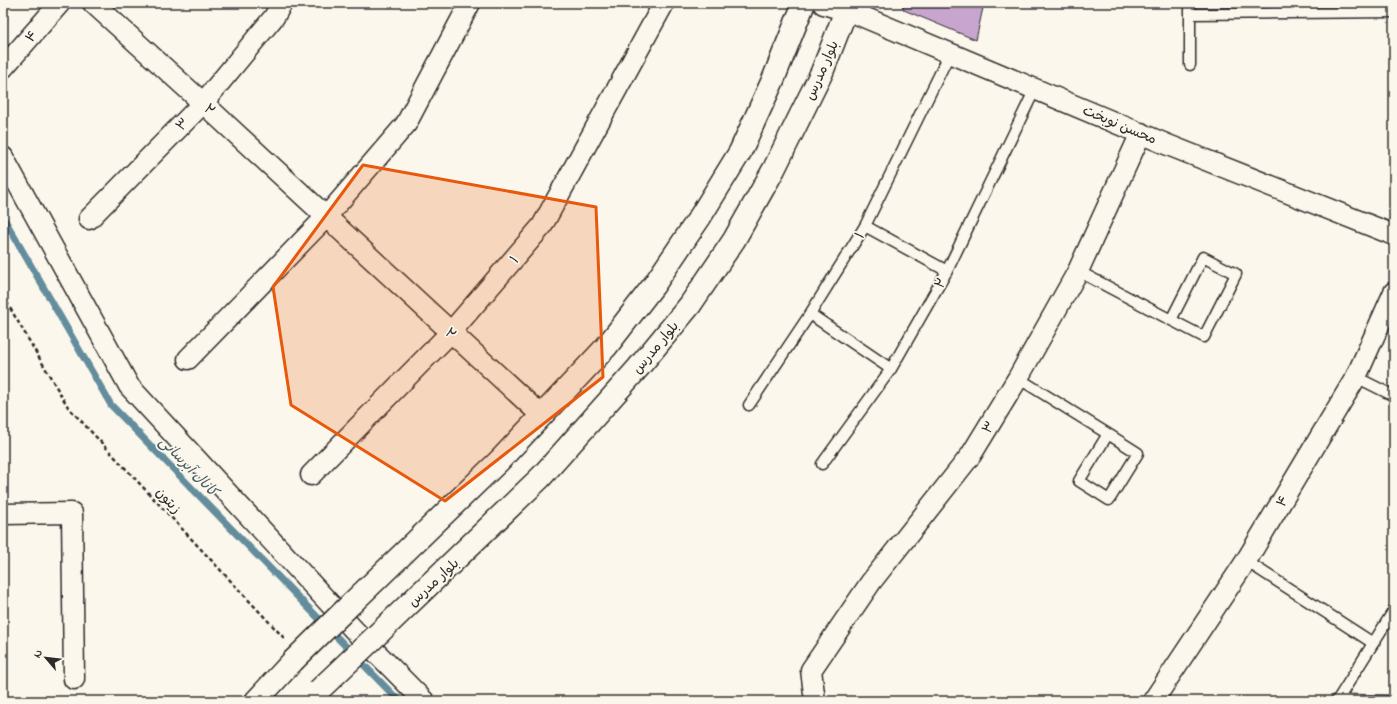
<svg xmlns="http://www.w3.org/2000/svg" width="1397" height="704" viewBox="0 0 1397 704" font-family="'Indie Flower','Playpen Sans Arabic',sans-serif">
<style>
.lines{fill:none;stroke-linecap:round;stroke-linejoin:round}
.stream{stroke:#638d9d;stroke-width:7}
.building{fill:#c8a5ce;stroke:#2b2b2b}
.service-casing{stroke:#2b2b2b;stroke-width:13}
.minor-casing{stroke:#2b2b2b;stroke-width:23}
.tertiary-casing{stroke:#2b2b2b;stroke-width:25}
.path{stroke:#2b2b2b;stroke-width:2.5;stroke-dasharray:4 3;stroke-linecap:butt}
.service{stroke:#fbf7ec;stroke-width:10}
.minor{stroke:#fbf7ec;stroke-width:20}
.tertiary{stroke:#fbf7ec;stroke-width:22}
.tertiary-bridge-casing{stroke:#2b2b2b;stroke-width:25;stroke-linecap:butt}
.tertiary-bridge{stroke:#fbf7ec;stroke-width:22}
.marked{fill:#e8590c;fill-opacity:0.2;stroke:#e8590c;stroke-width:3;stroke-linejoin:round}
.labels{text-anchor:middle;stroke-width:3.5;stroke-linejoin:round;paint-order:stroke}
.street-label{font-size:14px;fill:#2b2b2b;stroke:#fbf7ec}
.water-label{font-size:15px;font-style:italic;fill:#475c64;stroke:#fbf7ec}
</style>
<rect width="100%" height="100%" fill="#fbf7ec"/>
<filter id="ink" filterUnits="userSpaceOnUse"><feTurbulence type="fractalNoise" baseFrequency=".025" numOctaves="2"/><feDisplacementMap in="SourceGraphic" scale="8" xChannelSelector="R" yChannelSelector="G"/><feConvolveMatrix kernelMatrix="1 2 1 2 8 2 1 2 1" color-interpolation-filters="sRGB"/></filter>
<g filter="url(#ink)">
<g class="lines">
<path class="stream" d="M3,217l108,188 288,296"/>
</g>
<path class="building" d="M901,3h83l-8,37 -72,-30z"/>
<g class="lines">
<defs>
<path id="service" d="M1190,3v62
M1190,14l204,-2
M865,226l82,45
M1078,271l93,49 32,-63 33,17 -32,63 -33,-17
M810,314l81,55
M1356,377l38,19
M1018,378l90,56 -29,47 30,19 29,-47 -30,-19
M749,405l61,-91 55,-88 85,-173
M822,464l69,-95 56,-98 88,-182
M1246,561l127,82
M1337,700l57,1
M1337,701l57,-91"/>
<path id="minor" d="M93,3l110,100 339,313
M847,10l321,135 226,90
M3,68l57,-65
M3,157l126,229 225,244 70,71
M89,219l114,-116 71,-86 8,-14
M188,359l138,-142 80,-93 64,-121
M311,475l140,-143 91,-106 122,-223
M3,514l69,-1 2,166
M815,701l-4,-31 60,-88 100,-127 47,-77 60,-107 63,-138
M1153,701l93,-140 110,-184 38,-85"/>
<path id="tertiary" d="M824,3l23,7
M351,604l149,-144 106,-113 48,-62 46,-68 40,-65 33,-72 31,-77
M380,632l161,-155 97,-109 52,-63 44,-65 40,-71 48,-97 27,-69
M256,701l37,-40"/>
</defs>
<use href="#service" class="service-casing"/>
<use href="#minor" class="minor-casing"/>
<use href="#tertiary" class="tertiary-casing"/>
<path class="path" d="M3,296l65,111 216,231"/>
<use href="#service" class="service"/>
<use href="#minor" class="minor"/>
<use href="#tertiary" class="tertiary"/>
<defs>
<path id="tertiary-bridge" d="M293,661l58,-57
M318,691l62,-59"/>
</defs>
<use href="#tertiary-bridge" class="tertiary-bridge-casing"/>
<use href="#tertiary-bridge" class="tertiary-bridge"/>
</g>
</g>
<path class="marked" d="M363,165l233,42 7,170 -158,124 -154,-96 -18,-118z"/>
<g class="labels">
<g class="street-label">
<text transform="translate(31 36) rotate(-49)" y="5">۴</text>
<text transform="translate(821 70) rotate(-66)" y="5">بلوار مدرس</text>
<text transform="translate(210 109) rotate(43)" y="5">۲</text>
<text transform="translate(182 124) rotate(-46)" y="5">۳</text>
<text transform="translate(1120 124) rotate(23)" y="5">محسن نوبخت</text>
<text transform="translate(859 235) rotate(-58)" y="5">۱</text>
<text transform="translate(514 259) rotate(-49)" y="5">۱</text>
<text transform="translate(940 283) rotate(-60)" y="5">۲</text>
<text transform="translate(451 333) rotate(43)" y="5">۲</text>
<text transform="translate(655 347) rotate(-50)" y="5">بلوار مدرس</text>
<text transform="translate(988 427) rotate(-58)" y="5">۳</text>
<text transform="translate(169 500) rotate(47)" y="5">زیتون</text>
<text transform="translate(1282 501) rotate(-59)" y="5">۴</text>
<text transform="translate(433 582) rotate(-43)" y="5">بلوار مدرس</text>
</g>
<g class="water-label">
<text transform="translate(189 466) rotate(46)" y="5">کانال آبرسانی</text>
</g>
</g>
<rect width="1397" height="704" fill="none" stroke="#fbf7ec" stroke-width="16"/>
<rect x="8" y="8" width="1381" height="688" fill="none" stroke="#2b2b2b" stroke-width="1.5" filter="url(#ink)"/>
<g transform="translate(46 658) rotate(298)" stroke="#fbf7ec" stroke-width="3" paint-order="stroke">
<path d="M0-3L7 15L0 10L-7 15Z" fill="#2b2b2b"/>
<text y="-6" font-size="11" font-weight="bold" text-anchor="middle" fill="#2b2b2b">N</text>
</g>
</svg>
